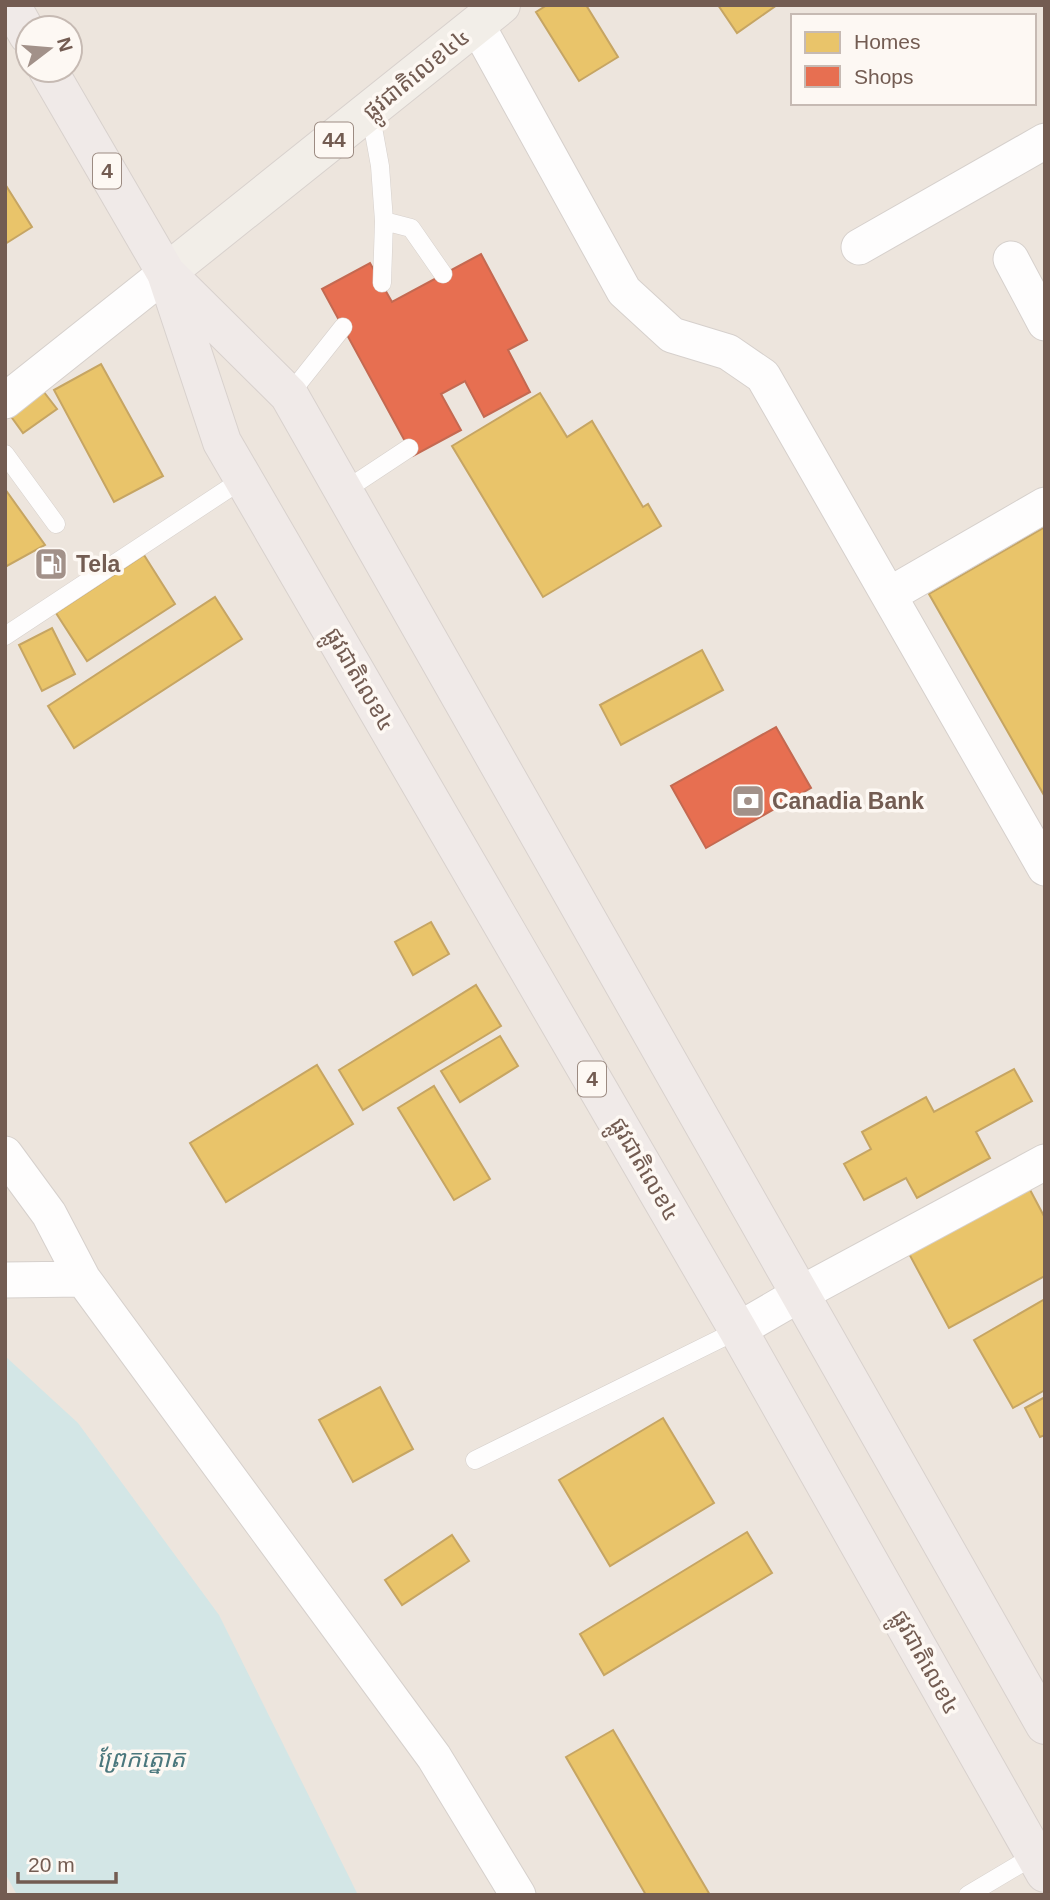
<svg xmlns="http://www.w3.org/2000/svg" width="1050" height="1900" viewBox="0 0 1050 1900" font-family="Arial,'Noto Sans Khmer',sans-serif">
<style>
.residential{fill:#ede5dd;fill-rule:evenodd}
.water{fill:#d3e6e6}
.homes{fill:#e9c46a;stroke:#c6a563;stroke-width:2}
.shops{fill:#e76f51;stroke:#c46951;stroke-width:2}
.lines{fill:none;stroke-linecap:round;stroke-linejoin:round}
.lane-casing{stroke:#d6d0cc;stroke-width:19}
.street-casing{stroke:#d6d0cc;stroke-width:37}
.primary-casing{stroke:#d8d1cd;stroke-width:40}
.highway-casing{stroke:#d8d1cd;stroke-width:40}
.lane{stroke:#fefdfd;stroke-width:18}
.street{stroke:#fefdfd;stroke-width:35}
.primary{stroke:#f2eee8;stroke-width:38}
.highway{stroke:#f0eae8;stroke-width:38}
.labels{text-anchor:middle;stroke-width:7;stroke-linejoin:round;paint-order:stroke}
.shield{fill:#fdf8f3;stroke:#9c8b82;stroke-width:2}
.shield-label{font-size:21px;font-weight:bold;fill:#735c52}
.street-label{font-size:23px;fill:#735c52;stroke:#fdf8f3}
.poi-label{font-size:23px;font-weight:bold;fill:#735c52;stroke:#fdf8f3;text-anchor:start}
.water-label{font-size:24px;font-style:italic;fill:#4a777d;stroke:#fdf8f3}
</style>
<rect width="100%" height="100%" fill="#f8f4f0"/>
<path class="residential" d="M5,5h1040v1890h-1040zM793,16h241v87h-241zM28,28h42v42h-42z"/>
<path class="water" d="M5,1356l73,67 141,192 139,280h-341l-12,-22z"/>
<path class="homes" d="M547,5h39l32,52 -39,24 -43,-69z
M718,5h59l-40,28z
M5,184l27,43 -27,17z
M101,364l62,112 -49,26 -60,-112z
M40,387l17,22 -34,24 -16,-22z
M540,393l27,44 25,-16 51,86 5,-3 13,22 -118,71 -91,-151z
M5,489l40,56 -40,22z
M1045,527v270l-116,-203z
M144,555l31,49 -88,57 -31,-48z
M215,597l27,42 -168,109 -26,-42z
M52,628l23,46 -33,17 -23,-46z
M702,650l21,40 -102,55 -21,-40z
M431,922l18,32 -36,21 -18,-33z
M476,985l25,41 -138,84 -24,-40z
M500,1036l18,30 -58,36 -19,-31z
M317,1065l36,59 -127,78 -36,-59z
M1014,1069l18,32 -56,31 14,26 -73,40 -11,-20 -42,22 -20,-36 27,-15 -9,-17 64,-35 8,15z
M434,1086l56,93 -36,21 -56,-92z
M1028,1186l17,32v58l-96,52 -42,-78z
M1045,1299v91l-32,18 -39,-68z
M380,1387l33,62 -60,33 -34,-62z
M1045,1397v38l-5,2 -15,-29z
M663,1418l51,85 -104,63 -51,-86z
M747,1532l25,41 -168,102 -24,-41z
M452,1535l17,26 -67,44 -17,-25z
M613,1730l97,165h-64l-80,-138z"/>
<path class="shops" d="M481,254l46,86 -19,10 22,42 -46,25 -19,-36 -24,13 20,36 -48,26 -91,-167 48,-26 22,39z
M776,727l35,61 -105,60 -35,-62z"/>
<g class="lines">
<defs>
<path id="lane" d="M370,111l10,55 4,55 -2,62
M384,221l27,7 32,46
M289,395l54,-68
M5,454l51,70
M344,491l65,-43
M5,636l238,-157
M475,1460l263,-130
M968,1895l69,-41"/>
<path id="street" d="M477,25l147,266 48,44 56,17 35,24 282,492
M859,247l186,-106
M1011,259l34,64
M5,401l161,-128
M889,595l156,-90
M5,1154l44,60 34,65 351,478 84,138
M5,1280l78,-1
M738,1330l62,-36 245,-132"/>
<path id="primary" d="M166,273l335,-268"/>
<path id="highway" d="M11,5l17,30
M48,70l118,203 56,169 516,888 307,543
M170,277l119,118 756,1330"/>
</defs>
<use href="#lane" class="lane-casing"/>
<use href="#street" class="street-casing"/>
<use href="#primary" class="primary-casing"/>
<use href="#highway" class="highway-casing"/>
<use href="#lane" class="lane"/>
<use href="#street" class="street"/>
<use href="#primary" class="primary"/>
<use href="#highway" class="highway"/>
</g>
<defs>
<symbol id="fuel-square" viewBox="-11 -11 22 22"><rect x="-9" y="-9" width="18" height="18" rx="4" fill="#a29189" stroke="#fdf8f3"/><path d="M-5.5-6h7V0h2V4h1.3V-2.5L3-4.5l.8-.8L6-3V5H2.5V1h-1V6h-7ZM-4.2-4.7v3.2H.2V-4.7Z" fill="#fff"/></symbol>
<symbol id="bank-square" viewBox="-11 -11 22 22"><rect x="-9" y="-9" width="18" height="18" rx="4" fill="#a29189" stroke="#fdf8f3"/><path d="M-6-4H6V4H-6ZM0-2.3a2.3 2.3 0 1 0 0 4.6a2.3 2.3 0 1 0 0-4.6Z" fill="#fff"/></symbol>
</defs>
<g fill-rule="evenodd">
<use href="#fuel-square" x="32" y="545" width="38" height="38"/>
<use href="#bank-square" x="729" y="782" width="38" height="38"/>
</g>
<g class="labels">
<g class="shield">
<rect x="315" y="122.5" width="38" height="35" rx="5"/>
<rect x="93" y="153.5" width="28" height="35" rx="5"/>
<rect x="578" y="1061.5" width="28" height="35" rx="5"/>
</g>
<g class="shield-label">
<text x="334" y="147">44</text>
<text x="107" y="178">4</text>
<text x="592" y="1086">4</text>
</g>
<g class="street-label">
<text transform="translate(416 74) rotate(-39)" y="8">ផ្លូវជាតិលេខ៤៤</text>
<text transform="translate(360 679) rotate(60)" y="8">ផ្លូវជាតិលេខ៤</text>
<text transform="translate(645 1169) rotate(60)" y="8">ផ្លូវជាតិលេខ៤</text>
<text transform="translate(926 1662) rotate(61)" y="8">ផ្លូវជាតិលេខ៤</text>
</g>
<g class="poi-label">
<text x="76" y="572">Tela</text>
<text x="772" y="809">Canadia Bank</text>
</g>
<g class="water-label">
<text x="141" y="1767">ព្រែកត្នោត</text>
</g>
</g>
<rect width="1050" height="1900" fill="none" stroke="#735c52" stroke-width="14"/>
<rect x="791" y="14" width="245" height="91" fill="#fdf8f3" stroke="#c6bab3" stroke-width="2"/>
<rect x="805" y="32" width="35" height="21" fill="#e9c46a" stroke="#c6bab3" stroke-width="2"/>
<text x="854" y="49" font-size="21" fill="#735c52">Homes</text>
<rect x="805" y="66" width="35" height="21" fill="#e76f51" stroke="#c6bab3" stroke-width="2"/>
<text x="854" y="84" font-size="21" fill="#735c52">Shops</text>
<g transform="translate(49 49) rotate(74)"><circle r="33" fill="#fdf8f3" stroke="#c6bab3" stroke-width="2"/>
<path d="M0-5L12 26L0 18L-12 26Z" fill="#a29189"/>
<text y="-10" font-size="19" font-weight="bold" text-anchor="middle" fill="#735c52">N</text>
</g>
<path d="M18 1872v10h98v-10" fill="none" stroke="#735c52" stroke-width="3.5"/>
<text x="28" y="1872" font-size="21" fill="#735c52" stroke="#fdf8f3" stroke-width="5" paint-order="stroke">20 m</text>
</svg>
